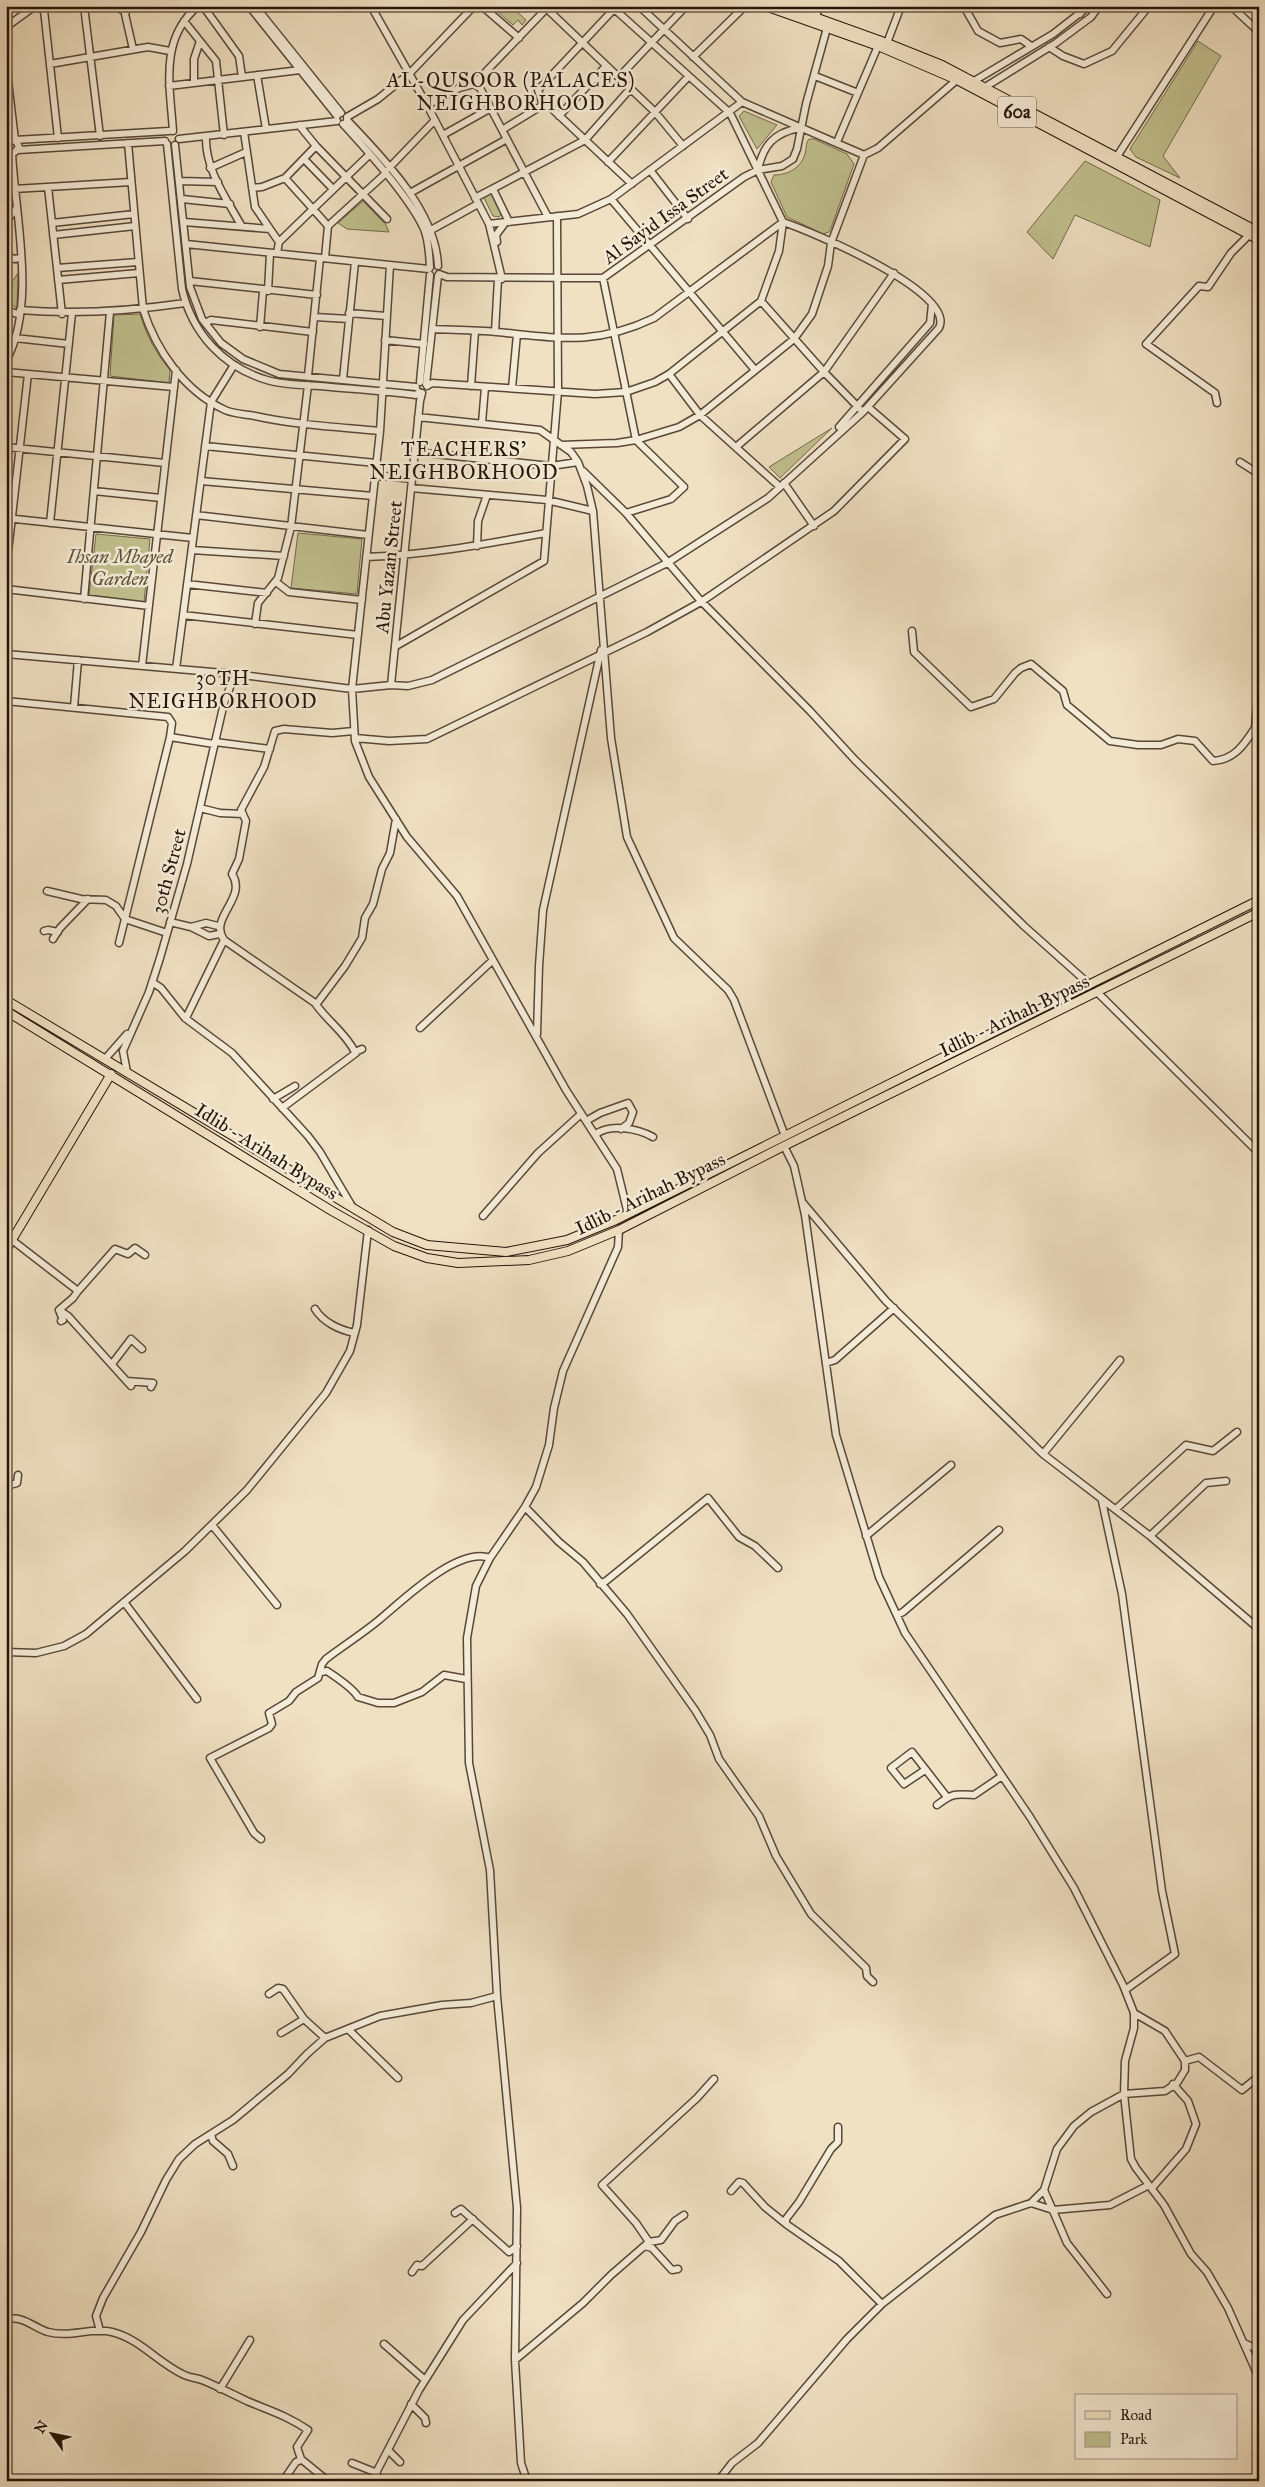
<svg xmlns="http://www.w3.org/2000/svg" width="1265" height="2487" viewBox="0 0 1265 2487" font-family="'IM FELL Great Primer',serif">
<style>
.green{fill:#c1c18f;stroke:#746a4c}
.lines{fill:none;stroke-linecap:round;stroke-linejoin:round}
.minor-casing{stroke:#584738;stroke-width:9}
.major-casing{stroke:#261409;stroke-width:10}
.minor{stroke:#f5ecd8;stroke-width:6}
.major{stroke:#f0e1c3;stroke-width:8}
.labels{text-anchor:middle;stroke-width:5;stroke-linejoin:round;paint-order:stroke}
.shield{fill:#f5ecd8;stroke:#645547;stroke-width:1}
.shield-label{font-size:18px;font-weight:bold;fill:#261409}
.street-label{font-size:19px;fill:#261409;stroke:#f5ecd8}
.park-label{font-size:19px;font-style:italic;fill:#5c5138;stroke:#f5ecd8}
.neighbourhood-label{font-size:20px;letter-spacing:1px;fill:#261409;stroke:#f5ecd8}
</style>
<rect width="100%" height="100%" fill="#f0e1c3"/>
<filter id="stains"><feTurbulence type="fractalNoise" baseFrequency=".004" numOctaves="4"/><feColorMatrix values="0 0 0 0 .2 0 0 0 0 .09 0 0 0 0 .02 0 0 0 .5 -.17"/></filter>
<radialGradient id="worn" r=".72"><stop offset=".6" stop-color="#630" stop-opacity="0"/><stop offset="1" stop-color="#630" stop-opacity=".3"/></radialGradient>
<path class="green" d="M491,6h20l15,14 -4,5 -4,-5 -5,5z
M1198,41l23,15 -58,100 17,22 -44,-21 -6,-8z
M744,111l33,14 -20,24 -18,-33z
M809,139h5l33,15 7,10 -23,64 -2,4 -6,2 -36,-17 -16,-35 3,-7c14,0 27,-7 31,-21 2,-6 0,-10 4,-15z
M1085,161l75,39 -10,47 -75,-32 -22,44 -26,-27z
M493,191l10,22 -4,4 -6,-1 -10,-20z
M363,201l23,24 3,7 -42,-3 -9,-6z
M18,273l-1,35 -11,-7v-10z
M140,314c6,21 16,39 30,56l-1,13 -59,-7 4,-61z
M832,428l-52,50 -11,-11z
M298,533l64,6 -5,55 -66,-6z
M96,534l54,5 -6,63 -55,-7z"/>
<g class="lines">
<defs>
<path id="minor" d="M35,6l9,4 14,128
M84,6l16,130
M115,6l11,6
M127,6l-2,8 8,35
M203,6l36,50 3,21
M249,6l88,110
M255,6l86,107
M371,6l56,99 62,119 13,55
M482,6l37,32
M544,6l111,106 28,34
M639,6l103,96 122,53 14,-7 81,-70
M967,6l-1,4 12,21 22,12 21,-4 10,7
M1076,6l4,8
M1231,6l28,26
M184,21l32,40 8,74
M6,27l29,-21
M887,43l14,-37
M1049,47l14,9 21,8 28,-13 37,-45
M693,57l52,-51
M6,64l9,76 154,-9
M50,64l98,-17 22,4
M257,75l9,54
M815,76l43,17
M619,77l67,-71
M194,83v-24l6,-18
M474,84l72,-75
M969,84l84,-50 36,-28
M169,86l131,-16
M982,89l74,-46 35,-26 8,-11
M427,105l32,-17 15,-4 6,4 68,129
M543,105l-5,-15 76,-81
M559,116l47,-50
M347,117l31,-18 32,-26 64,-67
M347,120c36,38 89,91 91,146
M343,124c24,26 67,74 81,105 5,12 5,25 6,38
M799,128c-25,5 -36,17 -41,42l24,-4 11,-7 4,-10 9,-45 21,-76 -10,-10v-12
M502,130l41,-25 6,1 83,78
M173,131c-3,-45 -14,-92 25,-125
M244,132l11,75 15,22
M443,135l48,-27
M206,137c-1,32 20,61 35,88
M179,139l158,-18
M837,142l41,-96
M128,143l15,166c13,41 41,82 82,101 9,4 20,4 30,6 40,9 83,11 125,15
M167,144l15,145c10,44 41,78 85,91 16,5 36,5 53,6 32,3 64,5 96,9l3,-3
M175,145l15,142 12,32 19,24 22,16 36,15 137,13
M6,146l5,-6 5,1 3,6 -4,5
M316,146l71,73
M18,150l147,-9
M1116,158l98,-152
M304,159l29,30
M608,162l80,-85
M210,168l36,-16
M389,168l46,-48
M650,170l38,49
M180,181l38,1
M48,187l14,127
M252,188l10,-1 23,-9
M14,189l117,-7
M493,189l16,33
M410,193l97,-54
M475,198l110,-58 45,-51
M182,199l48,5
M611,199l144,171
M6,221l10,-12
M184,222l86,7 9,13
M52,223l82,-9
M489,224l89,-10 33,-15 131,-97
M328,226l57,-52
M431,230l47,-26
M53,235l82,-9
M497,242l-1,-7 9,-12
M186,244l243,25
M277,253l2,-11 34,-33 -28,-31 31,-32 -17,-21
M6,254l7,5 8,-1
M325,258l3,-32 -15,-17 56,-54
M390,265l-10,166 -28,258 3,52 14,36 38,60 50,59 109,194 51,79 11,45
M57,268l81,-6
M439,274l8,3 156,1 141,-101 14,-7
M603,278l33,162 48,47 -13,12 -45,14
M58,280l81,-7
M190,281l127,14
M268,291l2,-38
M761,301l63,71 36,37
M6,310l14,5
M20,310c56,5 110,1 165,-7
M349,313l37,3
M315,317l34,2
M205,323l6,-3 102,12
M260,327l3,-36
M495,332l3,-53
M15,338l54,6
M385,340l39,4
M6,361c31,-56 9,-146 6,-208
M6,372l168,15
M669,374l31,41 80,72
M308,376l12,-118
M343,379l12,-117
M420,382l10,-107
M426,384l12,-108
M427,386l5,-3 163,11 31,-2 29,-10 14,-8 92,-73 18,-50 4,-29 -53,-109 -119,-107
M471,386l4,-55
M512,388l5,-54
M1217,403l-2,-10 -69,-49 53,-58 9,1 23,-34 18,-18
M418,417l122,13 31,22 7,10 9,24 6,25 18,227 16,99 47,101 54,52 6,10 51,136
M482,423l3,-36
M839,427l91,-104 2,-19
M561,445l56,-2 19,-3 43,-13 21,-12 94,-76 18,-25 16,-48 3,-23 33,-88
M205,446l171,17
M6,447l159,16
M736,447l88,-75 70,-99
M415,452l136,14 27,-4
M1240,462l19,12
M583,471l43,42 74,87 110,111 45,49 169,166 65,58
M375,475l37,4
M201,481l172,15
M784,483l30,43
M411,488l136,12 46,11
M94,491l67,7
M196,515l172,20
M6,518l187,20
M50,523l22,-210
M477,546l1,-25 9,-26
M192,550l92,6
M366,557c61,-2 120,-13 180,-24
M6,570l22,-196
M276,582l13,10 73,8
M187,584l80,9
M6,589l143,17
M84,599l26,-287
M183,615l175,20
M255,624l3,-21 20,-25 13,-51 17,-142
M912,631l2,21 57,55 23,-8 21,-26 6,-5 10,-4 32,27 4,14 43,36 28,4h23l17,-6 17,2 18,20c21,-1 31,-16 42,-33l4,-41
M396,646l148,-85 14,-170 -1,-175
M6,654l229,20 117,15 39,-4 17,1 24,-6 235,-117 101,-65 95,-86 76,-84c18,-36 -129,-97 -156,-106l-129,96c-58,28 -97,20 -157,14 -22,-2 -44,-2 -65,-3
M142,666l34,-296
M176,669l35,-267 23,-37
M391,685l29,-284 2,-8
M6,701l162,16 4,6 -2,14
M74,707l4,-47
M355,738l34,3 38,-2 220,-107 54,-30 133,-91 71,-72 -37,-32
M215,742l55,7
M200,808l20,5 23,1
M47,891l34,8 25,1 10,6 9,13 42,14
M170,922l21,5 18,9 10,-2
M191,927l15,-4 12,3
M44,931l4,-1 10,2
M53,939l7,-11 28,-29
M224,940c-16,-22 24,-42 8,-66l7,-15 7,-38 -5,-11 23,-43 11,-36 9,-2 48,4 22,-2
M119,943l51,-206 44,7
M152,982l9,6 24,30 47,35 76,83 12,16 33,56
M1097,992l162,161
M315,1003c12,18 30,29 40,49l7,-3
M186,1018l38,-78 91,63 3,-1 27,-36 17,-28 3,-20 8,-14 9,-35 8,-16 6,-34
M420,1028l73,-68
M537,1034l2,-68 4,-56 58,-260
M105,1059l22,-25
M127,1072l-4,-21 26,-59 11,-34 27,-94 37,-161 11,-29
M273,1099l22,-13
M282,1108l74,-55
M586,1121l14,-8 28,-10 5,9 -4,11 -8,6
M596,1134c15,-11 43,-5 57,3
M784,1146l10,20 11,49 31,220 43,142 26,56 125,184 44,71 49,97 11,28v15l-9,33 -1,33 7,65 5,9 28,37 27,49 16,18 21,36 31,70
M803,1203l83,98 157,153 107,82 109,93
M483,1216l55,-63 43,-39
M12,1240l66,51 37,-42 13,5 7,-6 10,7
M315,1309c8,13 24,21 40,24
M59,1310l9,6 63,70
M61,1321l2,-1 -4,-10 14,-12 5,-7
M826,1363l9,-3 59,-52
M112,1364l19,-25 11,10
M127,1381l26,2 -2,4
M1043,1454l77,-94
M6,1486l11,-3 1,-8
M1102,1501l20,93 40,297 13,63 -50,36
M525,1507l34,35 24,20 44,52 68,96 15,25 9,24 40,57 17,40 35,58 55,54 1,8 6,6
M1116,1509l70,-64 27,6 24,-19
M212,1525l65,80
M866,1536l85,-71
M1150,1536l56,-53 20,-2
M600,1584l6,-3 102,-83 31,39 16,9 23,22
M124,1602l73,97
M897,1615l6,-3 96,-82
M6,1652l30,1 28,-7 22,-12 99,-83 62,-61 79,-97 24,-42 7,-26 11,-95
M321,1672l6,-1c9,6 26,17 31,26l20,6h16l28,-11 22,-17 22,4
M925,1770l-21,14 -13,-16 21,-16 35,45
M937,1805c16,-12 17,-11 37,-10l28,-19
M261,1839l-7,-6 -44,-75 59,-30 3,-4 -3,-11 20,-12 7,-9 22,-14 4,-14 4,-5c17,-13 36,-25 53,-39 23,-19 79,-74 111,-62
M269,1994l9,-6 5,1 21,30
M348,2029l50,49
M281,2033l23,-14 21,19
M1185,2061l14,-4 43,33 17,-14
M838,2127v15l-7,7 -32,53 -13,17v5l53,37 43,43
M211,2135l2,6 15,13 5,12
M1152,2188l34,-39 10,-25 -8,-23 -15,-17
M1044,2190l23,53 40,51
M731,2191l8,-9 4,1 22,24 21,17
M1031,2203l22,7 57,-5 39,-20
M455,2213l6,-4 48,43 8,-6
M649,2242l12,-2 14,-19 9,-6
M645,2246l7,2 20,22 6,-1
M412,2272l5,-7 5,1 51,-47
M6,2320c16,-6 28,8 42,12 22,6 43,-5 64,0 29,7 49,34 75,44 5,2 10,2 15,4 15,6 30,14 45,21 21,9 41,15 61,29l-11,17 4,12 27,22
M100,2331l-4,-15 7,-18 38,-66 25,-52 13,-21 16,-15 38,-24 55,-46 19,-20 18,-16 55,-22 62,-11 29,-2 26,-7
M1244,2343l15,7
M384,2344l41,36
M515,2360l68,-57 28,-28 38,-33 -13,-19 -34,-38 95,-87 17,-19
M220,2389l30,-49
M411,2404l14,14 1,5
M389,2451l11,11
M352,2463l25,10
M285,2478l11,-16 5,-2
M375,2481l2,-10 42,-81 44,-70 54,-57
M527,2481l-6,-18 -6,-103 2,-152 -20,-212 -7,-126 -21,-107 -2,-125 9,-52 14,-28 35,-51 11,-20 13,-42 5,-37 9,-37 55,-124 1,-17
M718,2481l14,-18 26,-20 89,-104 35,-35 113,-89 36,-12 13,-13 13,-41 17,-23 17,-14 33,-18 41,-3 12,-8 8,-13v-9l-20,-30 -31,-18"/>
<path id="major" d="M765,6l113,40 79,34 302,160
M784,6l103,37 55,22 317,167
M6,1000l387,232 34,13 79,7 61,-12 49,-20 643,-320
M6,1011l326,200 62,35 33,12 31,5 71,-3 39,-9 51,-21 165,-84 475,-234
M6,1250l105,-176"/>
</defs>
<use href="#minor" class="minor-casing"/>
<use href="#major" class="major-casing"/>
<use href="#minor" class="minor"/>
<use href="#major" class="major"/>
</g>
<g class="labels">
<rect class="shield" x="998" y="96.5" width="38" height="31" rx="4"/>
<g class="shield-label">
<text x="1017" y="118">60a</text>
</g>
<g class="street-label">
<text transform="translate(665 215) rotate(-36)" y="7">Al Sayid Issa Street</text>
<text transform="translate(388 567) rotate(-84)" y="7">Abu Yazan Street</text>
<text transform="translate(168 871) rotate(-75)" y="7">30th Street</text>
<text transform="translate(1014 1015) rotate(-26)" y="7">Idlib - Arihah Bypass</text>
<text transform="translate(267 1151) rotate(32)" y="7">Idlib - Arihah Bypass</text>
<text transform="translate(650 1193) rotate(-26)" y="7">Idlib - Arihah Bypass</text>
</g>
<g class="park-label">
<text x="120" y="563">Ihsan Mbayed<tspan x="120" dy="22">Garden</tspan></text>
</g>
<g class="neighbourhood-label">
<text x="511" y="87">AL-QUSOOR (PALACES)<tspan x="511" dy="23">NEIGHBORHOOD</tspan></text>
<text x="464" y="456">TEACHERS'<tspan x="464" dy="23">NEIGHBORHOOD</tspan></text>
<text x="223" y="685">30TH<tspan x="223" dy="23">NEIGHBORHOOD</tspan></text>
</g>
</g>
<rect width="1265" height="2487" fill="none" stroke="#f0e1c3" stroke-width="25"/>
<rect x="8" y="8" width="1250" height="2472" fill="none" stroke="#261409" stroke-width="2.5"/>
<rect x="12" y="12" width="1240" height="2462" fill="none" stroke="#261409"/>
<rect x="1075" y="2394" width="162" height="65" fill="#f5ecd8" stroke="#a29685"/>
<rect x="1085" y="2411" width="25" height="8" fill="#f0e1c3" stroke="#a29685"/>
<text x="1120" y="2420" font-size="15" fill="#261409">Road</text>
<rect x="1085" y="2432" width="25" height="15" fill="#c1c18f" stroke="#a29685"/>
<text x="1120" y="2444" font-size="15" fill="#261409">Park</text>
<g transform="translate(52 2434) rotate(303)" stroke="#f5ecd8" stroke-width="4" paint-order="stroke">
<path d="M0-4L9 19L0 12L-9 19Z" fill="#261409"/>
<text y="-8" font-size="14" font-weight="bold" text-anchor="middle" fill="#261409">N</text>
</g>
<rect width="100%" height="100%" filter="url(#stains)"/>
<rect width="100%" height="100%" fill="url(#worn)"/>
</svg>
